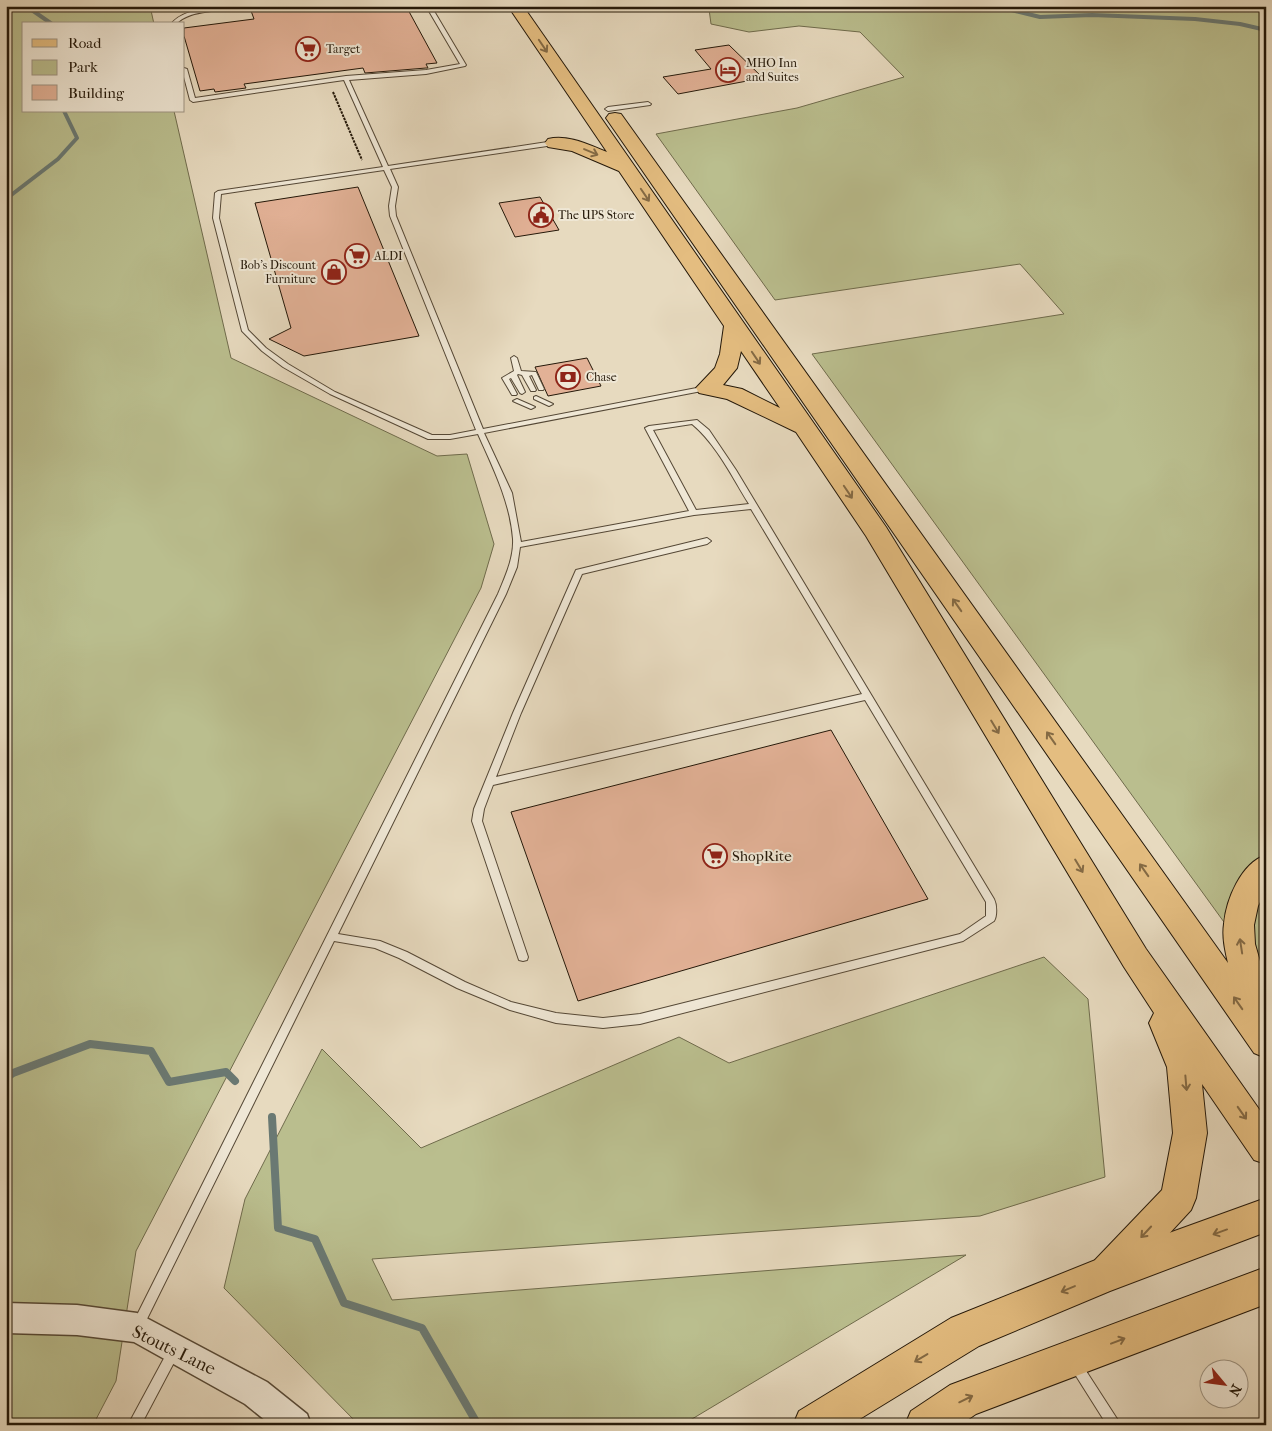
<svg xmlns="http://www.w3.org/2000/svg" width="1272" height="1431" viewBox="0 0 1272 1431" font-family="'IM FELL French Canon',serif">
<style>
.green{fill:#babe8e;stroke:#6f6b4c}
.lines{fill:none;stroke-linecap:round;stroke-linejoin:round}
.stream-far1{stroke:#6a7973;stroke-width:4}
.stream{stroke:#6a7973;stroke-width:8}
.building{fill:#e2b196;stroke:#241809}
.service-casing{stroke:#554836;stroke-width:2}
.tertiary-casing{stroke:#554836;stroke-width:3}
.primary-casing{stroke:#241809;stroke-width:2}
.trunk-casing{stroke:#241809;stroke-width:2}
.path{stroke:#241809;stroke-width:2;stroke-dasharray:2.5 1;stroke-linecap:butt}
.service{fill:#efe7d5;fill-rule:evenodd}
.tertiary{fill:#efe7d5;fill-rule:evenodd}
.primary{fill:#e4bd80;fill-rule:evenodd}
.trunk{fill:#e4bd80;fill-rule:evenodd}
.oneway{stroke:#846a44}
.labels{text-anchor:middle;stroke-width:4;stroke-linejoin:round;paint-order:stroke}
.far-poi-label{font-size:12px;fill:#241809;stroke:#efe7d5;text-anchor:start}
.poi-label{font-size:15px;fill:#241809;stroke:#efe7d5;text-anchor:start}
.near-street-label{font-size:18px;fill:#241809;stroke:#efe7d5}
</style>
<rect width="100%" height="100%" fill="#e7dabf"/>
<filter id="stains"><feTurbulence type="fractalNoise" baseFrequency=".004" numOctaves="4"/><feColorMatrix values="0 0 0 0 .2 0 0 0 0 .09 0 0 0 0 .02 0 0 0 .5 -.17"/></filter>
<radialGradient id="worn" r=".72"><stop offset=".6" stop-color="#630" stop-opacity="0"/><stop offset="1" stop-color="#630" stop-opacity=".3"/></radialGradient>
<path class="green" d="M6,6h144l4,18h-130v87h150l57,247 206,98 30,-2 27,90 -13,44 -345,663 -20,130 -23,44h-87z
M690,6h559l17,4v970l-454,-626 252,-40 -44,-50 -245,36 -119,-166 141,-26 107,-31 -44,-45 -61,-6 -50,6 -38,-8 -2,-15z
M1044,957l44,42 17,178 -125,39 -608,43 20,41 574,-45 -284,170h-323l-135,-137 21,-89 77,-150 99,99 258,-111 50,26z"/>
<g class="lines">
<path class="stream-far1" d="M26,6l26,18
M995,6l45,11 52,-2 103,4 45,5 26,6
M6,199l52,-40 19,-21 -13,-27"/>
<path class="stream" d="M6,1078l7,-5 77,-29 61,7 18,31 57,-10 9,9
M272,1117l6,111 37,11 29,64 78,25 56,97"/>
</g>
<path class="building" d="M264,6h142l31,57 -11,1 2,4h-2l-61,5 -2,-5 -119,16 2,4 -31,4 -1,-3 -14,2 -16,-55v-8l70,-9 -4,-11z
M729,45l34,33 -85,16 -15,-17 48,-8 -16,-19z
M358,187l61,149 -115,20 -35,-17 22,-11 -36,-125z
M540,197l19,33 -44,7 -16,-34z
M587,358l14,28 -53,10 -13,-29z
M831,730l97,169 -350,102 -67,-189z"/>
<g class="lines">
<defs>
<path id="service" d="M222,6h8c-17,8 -39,3 -54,18h-5c13,-15 32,-14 51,-18z
M426,6h5l35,59 -1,1 -39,8 -77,6 39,86 166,-25 3,2 -3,2 -164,24 8,18 -3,19 1,10 87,213 224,-43 3,2 -3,2 -223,43 28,60 9,49 168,-31 -44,-83 4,-2 48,-6 12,10 27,40 258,429c3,6 3,17 0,22l-31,20 -323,83 -37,4 -47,-5 -46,-13 -53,-22 -58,-30 -24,-10 -41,-7 -192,388 -4,2 -4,-2 -2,-4 2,-4 364,-727c7,-17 16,-36 15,-55 -3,-38 -20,-71 -35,-105l-28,5h-22l-98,-45 -47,-27 -21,-16 -20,-20 -29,-113 2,-25 3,-2 165,-24 -39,-87 -151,22 -3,-2 -6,-23v-9l3,1 8,29 151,-22 80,-6 34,-6zM384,170l8,17 -3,19 1,10 86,214 -26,5h-18l-97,-43 -47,-28 -22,-16 -18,-18 -29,-112 2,-24zM692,424c25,21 40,53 57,80l-53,6 -43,-80zM751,509l111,185 -366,83 25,-64 61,-139 125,-30 4,-3 -4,-3 -131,32 -63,143 -39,96 -2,12 47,139 4,1 4,-1 1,-3 -46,-136 2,-12 9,-24 372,-85 121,202v14l-26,18 -320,80 -37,4 -47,-5 -45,-11 -46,-20 -58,-30 -27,-11 -42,-7 168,-340 11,-27 3,-20 174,-32z
M648,102l3,2 -1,1 -42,6 -3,-2 3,-2z
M514,356l3,2 4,13 15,1 8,17 -1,1h-4l-7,-15 -3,1 7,14 -1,1h-4l-9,-16 -4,-1 -1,1 8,17 -3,2 -2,-1 -9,-15 -2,1 8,15 -1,1h-4l-10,-17 12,-7 -3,-13z
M536,396l15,7 2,1 -4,2 -15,-7v-2z
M517,399l16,7 2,1 -4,2 -16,-7 -2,-1z
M173,1347l4,2 2,4 -38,72h-13l41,-76z
M1075,1358l4,2 42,65h-14l-36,-57 -2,-4 2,-4z"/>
<path id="tertiary" d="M6,1303l71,2 60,8 130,69 40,32 4,11h-40l-26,-21 -111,-62 -57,-7 -71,-2z"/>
<path id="primary" d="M1266,1198v34l-156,59 -131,55 -129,79h-57l6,-14 152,-93 157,-63z
M1266,1267v37l-290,110 -16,11h-55l6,-14 39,-26z"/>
<path id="trunk" d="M508,6h15l363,521 260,422 120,170v45l-12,-4 -52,-76 5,49 -11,65 -5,12 -70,76 -13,5 -13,-5 -6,-13 6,-13 67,-70 11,-57 -6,-66 -18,-44 5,-10 -30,-46 -258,-431 -70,-104 -69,-33 -28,-6 -3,-5 19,-20 5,-14 4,-28 -105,-155 -47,-20 -24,-4 -3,-4 3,-4c20,-5 41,6 59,13zM741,351l39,57 -38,-19 -19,-4 14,-17z
M615,113l6,1 607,849c-3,-13 -6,-26 -4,-39 2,-24 17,-61 42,-69v35l-8,16 -4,19 1,19 11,38v76l-12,-5 -648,-935 3,-4z"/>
</defs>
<use href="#service" class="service-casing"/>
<use href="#tertiary" class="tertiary-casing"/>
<use href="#primary" class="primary-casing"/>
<use href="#trunk" class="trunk-casing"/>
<path class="path" d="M333,92l29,68"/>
<use href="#service" class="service"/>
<use href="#tertiary" class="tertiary"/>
<use href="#primary" class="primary"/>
<use href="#trunk" class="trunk"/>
</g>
<defs><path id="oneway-shaft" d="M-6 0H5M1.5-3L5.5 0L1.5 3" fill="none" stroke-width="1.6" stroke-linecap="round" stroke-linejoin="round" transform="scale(1.25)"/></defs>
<g class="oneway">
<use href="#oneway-shaft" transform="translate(543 46) rotate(56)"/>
<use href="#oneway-shaft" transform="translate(591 152) rotate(23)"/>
<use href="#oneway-shaft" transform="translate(645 195) rotate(56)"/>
<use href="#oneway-shaft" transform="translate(756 358) rotate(56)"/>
<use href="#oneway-shaft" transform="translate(848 492) rotate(56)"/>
<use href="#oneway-shaft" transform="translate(957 605) rotate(-125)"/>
<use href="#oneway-shaft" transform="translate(995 727) rotate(59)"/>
<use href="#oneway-shaft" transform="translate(1051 738) rotate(-125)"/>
<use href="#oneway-shaft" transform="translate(1079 866) rotate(59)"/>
<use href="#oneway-shaft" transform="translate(1144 870) rotate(-125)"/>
<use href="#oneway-shaft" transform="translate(1241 946) rotate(-99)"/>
<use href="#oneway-shaft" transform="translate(1238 1003) rotate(-125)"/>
<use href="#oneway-shaft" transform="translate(1186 1083) rotate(85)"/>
<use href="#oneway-shaft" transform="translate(1242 1113) rotate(55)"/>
<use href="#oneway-shaft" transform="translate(1146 1232) rotate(133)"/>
<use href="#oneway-shaft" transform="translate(1220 1232) rotate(160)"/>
<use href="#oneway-shaft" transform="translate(1068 1289) rotate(157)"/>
<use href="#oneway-shaft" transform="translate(1118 1341) rotate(-21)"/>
<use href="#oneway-shaft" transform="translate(921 1358) rotate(149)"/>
<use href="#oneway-shaft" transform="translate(966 1399) rotate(-26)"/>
</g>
<defs>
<symbol id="supermarket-ring" viewBox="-11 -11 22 22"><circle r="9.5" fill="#efe7d5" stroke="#8f2418" stroke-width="1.5"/><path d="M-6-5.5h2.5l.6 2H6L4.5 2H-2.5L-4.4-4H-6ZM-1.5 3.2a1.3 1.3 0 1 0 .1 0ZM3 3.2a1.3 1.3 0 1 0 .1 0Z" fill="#8f2418"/></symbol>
<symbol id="hotel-ring" viewBox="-11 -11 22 22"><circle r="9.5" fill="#efe7d5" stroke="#8f2418" stroke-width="1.5"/><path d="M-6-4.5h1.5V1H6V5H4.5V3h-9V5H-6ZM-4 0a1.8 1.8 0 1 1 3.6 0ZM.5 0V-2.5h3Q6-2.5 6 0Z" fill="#8f2418"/></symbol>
<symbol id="civic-ring" viewBox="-11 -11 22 22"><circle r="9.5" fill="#efe7d5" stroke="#8f2418" stroke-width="1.5"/><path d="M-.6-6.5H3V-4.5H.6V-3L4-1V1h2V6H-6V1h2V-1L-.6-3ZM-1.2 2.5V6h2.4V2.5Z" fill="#8f2418"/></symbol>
<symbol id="shop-ring" viewBox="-11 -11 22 22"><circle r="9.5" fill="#efe7d5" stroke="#8f2418" stroke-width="1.5"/><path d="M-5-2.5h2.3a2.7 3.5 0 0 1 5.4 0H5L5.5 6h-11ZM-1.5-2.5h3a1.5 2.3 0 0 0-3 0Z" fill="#8f2418"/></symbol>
<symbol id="bank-ring" viewBox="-11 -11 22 22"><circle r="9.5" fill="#efe7d5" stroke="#8f2418" stroke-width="1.5"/><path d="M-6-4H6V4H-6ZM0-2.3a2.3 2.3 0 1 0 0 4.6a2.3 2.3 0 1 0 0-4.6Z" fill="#8f2418"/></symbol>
</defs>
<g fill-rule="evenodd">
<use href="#supermarket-ring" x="294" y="35" width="28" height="28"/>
<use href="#hotel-ring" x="714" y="56" width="28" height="28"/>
<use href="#civic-ring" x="527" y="201" width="28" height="28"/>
<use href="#supermarket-ring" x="343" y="242" width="28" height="28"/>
<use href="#shop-ring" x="320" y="258" width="28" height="28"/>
<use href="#bank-ring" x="554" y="363" width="28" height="28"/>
<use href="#supermarket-ring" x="701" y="842" width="28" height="28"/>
</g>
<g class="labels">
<g class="far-poi-label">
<text x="326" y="53">Target</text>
<text x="746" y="67">MHO Inn<tspan x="746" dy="14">and Suites</tspan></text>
<text x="558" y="219">The UPS Store</text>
<text x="374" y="260">ALDI</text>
<text x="316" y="269" text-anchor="end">Bob's Discount<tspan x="316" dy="14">Furniture</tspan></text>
<text x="586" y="381">Chase</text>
</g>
<g class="poi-label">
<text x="732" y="861">ShopRite</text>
</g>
<g class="near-street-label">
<text transform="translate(174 1350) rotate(26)" y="6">Stouts Lane</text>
</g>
</g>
<rect width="1272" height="1431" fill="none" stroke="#e7dabf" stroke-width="25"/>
<rect x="8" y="8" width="1257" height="1416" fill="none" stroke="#241809" stroke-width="2.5"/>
<rect x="12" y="12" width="1247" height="1406" fill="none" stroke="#241809"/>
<rect x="22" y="22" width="162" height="90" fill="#efe7d5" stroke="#9e9483"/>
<rect x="32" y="39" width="25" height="8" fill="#e4bd80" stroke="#9e9483"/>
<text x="68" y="48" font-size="15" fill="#241809">Road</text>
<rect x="32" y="60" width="25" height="15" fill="#babe8e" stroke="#9e9483"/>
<text x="68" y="72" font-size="15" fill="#241809">Park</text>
<rect x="32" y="85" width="25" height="15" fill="#e2b196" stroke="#9e9483"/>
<text x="68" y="98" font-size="15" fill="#241809">Building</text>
<g transform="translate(1224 1384) rotate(119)"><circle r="24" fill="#efe7d5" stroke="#9e9483"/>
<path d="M0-4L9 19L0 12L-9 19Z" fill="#8f2418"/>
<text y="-8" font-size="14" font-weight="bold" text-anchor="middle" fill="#241809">N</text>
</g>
<rect width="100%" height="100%" filter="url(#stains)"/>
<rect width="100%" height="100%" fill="url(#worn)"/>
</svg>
